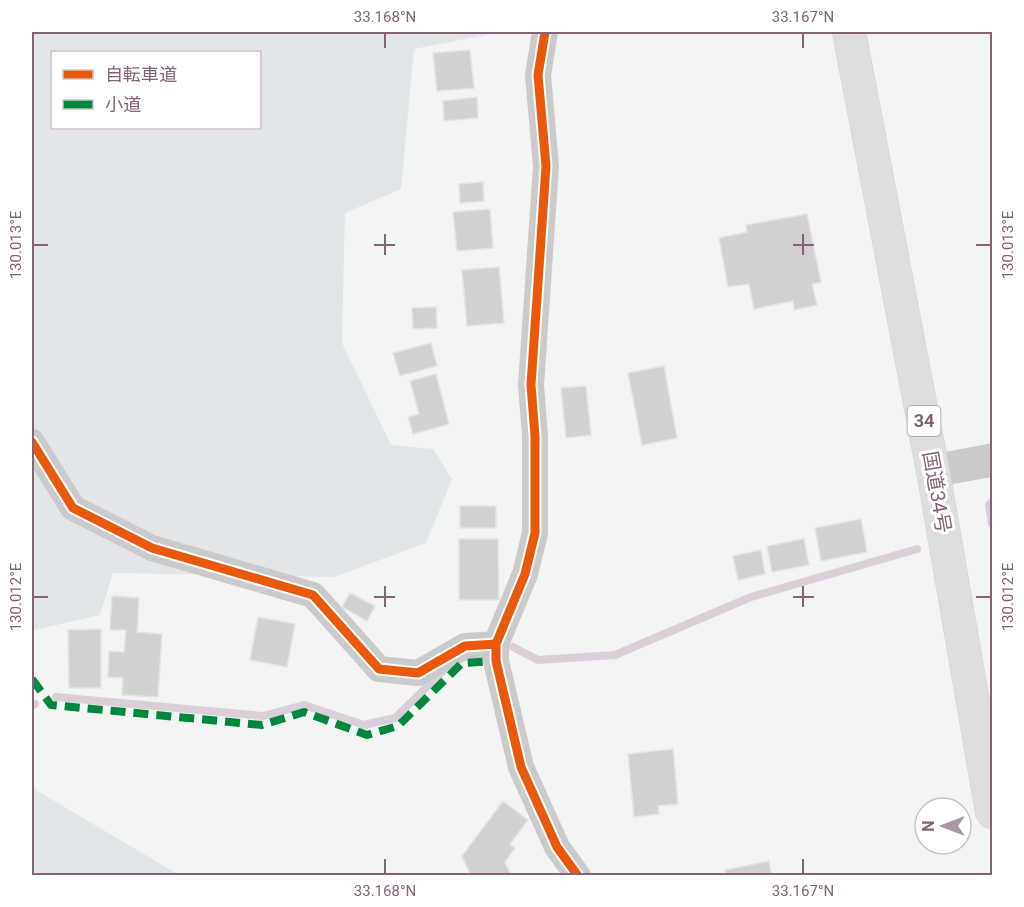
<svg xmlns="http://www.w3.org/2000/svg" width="1024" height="907" viewBox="0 0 1024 907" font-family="Roboto,'Noto Sans JP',sans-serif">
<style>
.green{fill:#e3e6e9;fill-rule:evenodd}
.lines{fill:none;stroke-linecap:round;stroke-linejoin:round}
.stream{stroke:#dacfd8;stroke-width:8}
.building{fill:#d1d0d2;stroke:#e3e4e4;stroke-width:1.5}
.trunk-casing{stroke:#d1d1d2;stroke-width:34}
.minor{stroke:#cbc9ca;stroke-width:26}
.tertiary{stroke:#cbc9ca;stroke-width:33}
.trunk{stroke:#dfdedf;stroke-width:33}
.quiet{stroke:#00873e;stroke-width:8;stroke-dasharray:15 8;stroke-linecap:butt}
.cycleway-casing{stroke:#fff;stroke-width:13}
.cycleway{stroke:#e8590c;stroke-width:9}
.ticks{fill:none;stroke:#846377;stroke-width:2}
.labels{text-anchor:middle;stroke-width:6;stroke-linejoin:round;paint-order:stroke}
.shield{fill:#fff;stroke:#a992a0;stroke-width:1.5}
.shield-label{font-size:18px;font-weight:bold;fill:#846377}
.street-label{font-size:20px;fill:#846377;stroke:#fff}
.neatline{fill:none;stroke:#846377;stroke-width:2}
.ticks-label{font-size:15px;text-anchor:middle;fill:#846377}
</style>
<rect width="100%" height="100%" fill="#f3f5f5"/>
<path class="green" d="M32,32h469l-87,17 -13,140 -56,24 -3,130 49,102 42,4 19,30 -26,64 -92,34 -221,-4 -13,42 -65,15 -3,-5zM52,52h208v76h-208z
M32,780l4,10 143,85h-147z"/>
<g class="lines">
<path class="stream" d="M992,502l-3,3 3,19
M513,647l25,13 77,-5 136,-58 166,-48
M56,697l207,19 41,-11 60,20 31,-7 48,-47
M32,706l3,-2"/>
</g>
<path class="building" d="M470,50l4,38 -37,3 -4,-38z
M477,97l1,21 -34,3 -1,-20z
M483,182l1,19 -24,2 -1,-19z
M490,209l3,39 -36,3 -4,-39z
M807,214l14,68 -9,2 5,21 -23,5 -1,-9 -39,8 -5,-25 -21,3 -9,-49 28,-6 -1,-7z
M499,267l5,56 -37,3 -5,-56z
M436,307l1,21 -24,1 -1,-21z
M431,343l6,23 -37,10 -7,-23z
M664,366l13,72 -35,7 -14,-72z
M436,374l13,50 -36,10 -5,-17 11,-3 -9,-33z
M586,386l5,49 -25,3 -5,-50z
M460,506h36v22h-36z
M861,519l6,33 -46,9 -6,-33z
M459,539h39l1,61h-40z
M804,539l5,26 -37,7 -5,-26z
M761,550l4,24 -27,6 -5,-24z
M350,593l25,13 -8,15 -25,-14z
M112,596l27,2 -2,34 25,2 -4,63 -36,-2 1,-17 -15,-1 1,-26 15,1 2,-22h-16z
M258,617l37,7 -8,43 -37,-7z
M101,629v59h-32l-1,-58z
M673,749l5,55 -20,2 1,8 -25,3 -6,-63z
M503,801l25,19 -18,24 5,4 -10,14 6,14h-40l-9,-20z
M769,861l3,15h-45l-2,-6z"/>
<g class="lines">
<defs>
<path id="trunk" d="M849,32l84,439 59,341"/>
</defs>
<use href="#trunk" class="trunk-casing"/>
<path class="minor" d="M545,32l-7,43 8,91 -15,219 4,51v97l-10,41 -29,70v17l25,106 36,80 21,29
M32,442l41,66 79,40 161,47 66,74 39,4 47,-27 31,-2"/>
<path class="tertiary" d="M933,471l59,-11"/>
<use href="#trunk" class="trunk"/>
<path class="quiet" d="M32,679l19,26 211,20 42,-13 63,23 31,-9 64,-63 34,-2"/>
<defs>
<path id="cycleway" d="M545,32l-7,43 8,91 -15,219 4,51v97l-10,41 -29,70v17l25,106 36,80 21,29
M32,442l41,66 79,40 161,47 66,74 39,4 47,-27 31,-2"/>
</defs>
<use href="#cycleway" class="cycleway-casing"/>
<use href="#cycleway" class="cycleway"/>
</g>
<path class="ticks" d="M385,33v15M803,33v15M385,234v21M803,234v21M33,245h15M374,245h21M793,245h21M976,245h15M385,586v21M803,586v21M33,597h15M374,597h21M793,597h21M976,597h15M385,859v15M803,859v15"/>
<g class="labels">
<rect class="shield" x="907.5" y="406" width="33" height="30" rx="4.5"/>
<g class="shield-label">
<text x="924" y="427">34</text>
</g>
<g class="street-label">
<text transform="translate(937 492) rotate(80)" y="7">国道34号</text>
</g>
</g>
<rect width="1024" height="907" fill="none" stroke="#ffffff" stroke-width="66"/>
<rect x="51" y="51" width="210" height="78" fill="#ffffff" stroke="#cec1c9" stroke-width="1.5"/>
<rect x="63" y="70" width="30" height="9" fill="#e8590c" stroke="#cec1c9" stroke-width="1.5"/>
<text x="105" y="81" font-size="18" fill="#846377">自転車道</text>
<rect x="63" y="100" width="30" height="9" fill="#00873e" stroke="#cec1c9" stroke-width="1.5"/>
<text x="105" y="111" font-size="18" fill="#846377">小道</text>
<g transform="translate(943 826) rotate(270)"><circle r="28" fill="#ffffff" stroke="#cec1c9" stroke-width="1.5"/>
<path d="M0-4.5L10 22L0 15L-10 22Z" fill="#ab96a3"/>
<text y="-9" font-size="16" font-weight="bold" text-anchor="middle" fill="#846377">N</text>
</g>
<rect x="33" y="33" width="958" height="841" class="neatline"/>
<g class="ticks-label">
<text x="385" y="22">33.168°N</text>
<text x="803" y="22">33.167°N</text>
<text transform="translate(1008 245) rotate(-90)" y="5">130.013°E</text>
<text transform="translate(16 245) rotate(-90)" y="5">130.013°E</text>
<text transform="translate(1008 597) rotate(-90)" y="5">130.012°E</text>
<text transform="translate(16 597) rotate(-90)" y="5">130.012°E</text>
<text x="385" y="896">33.168°N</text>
<text x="803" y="896">33.167°N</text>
</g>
</svg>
